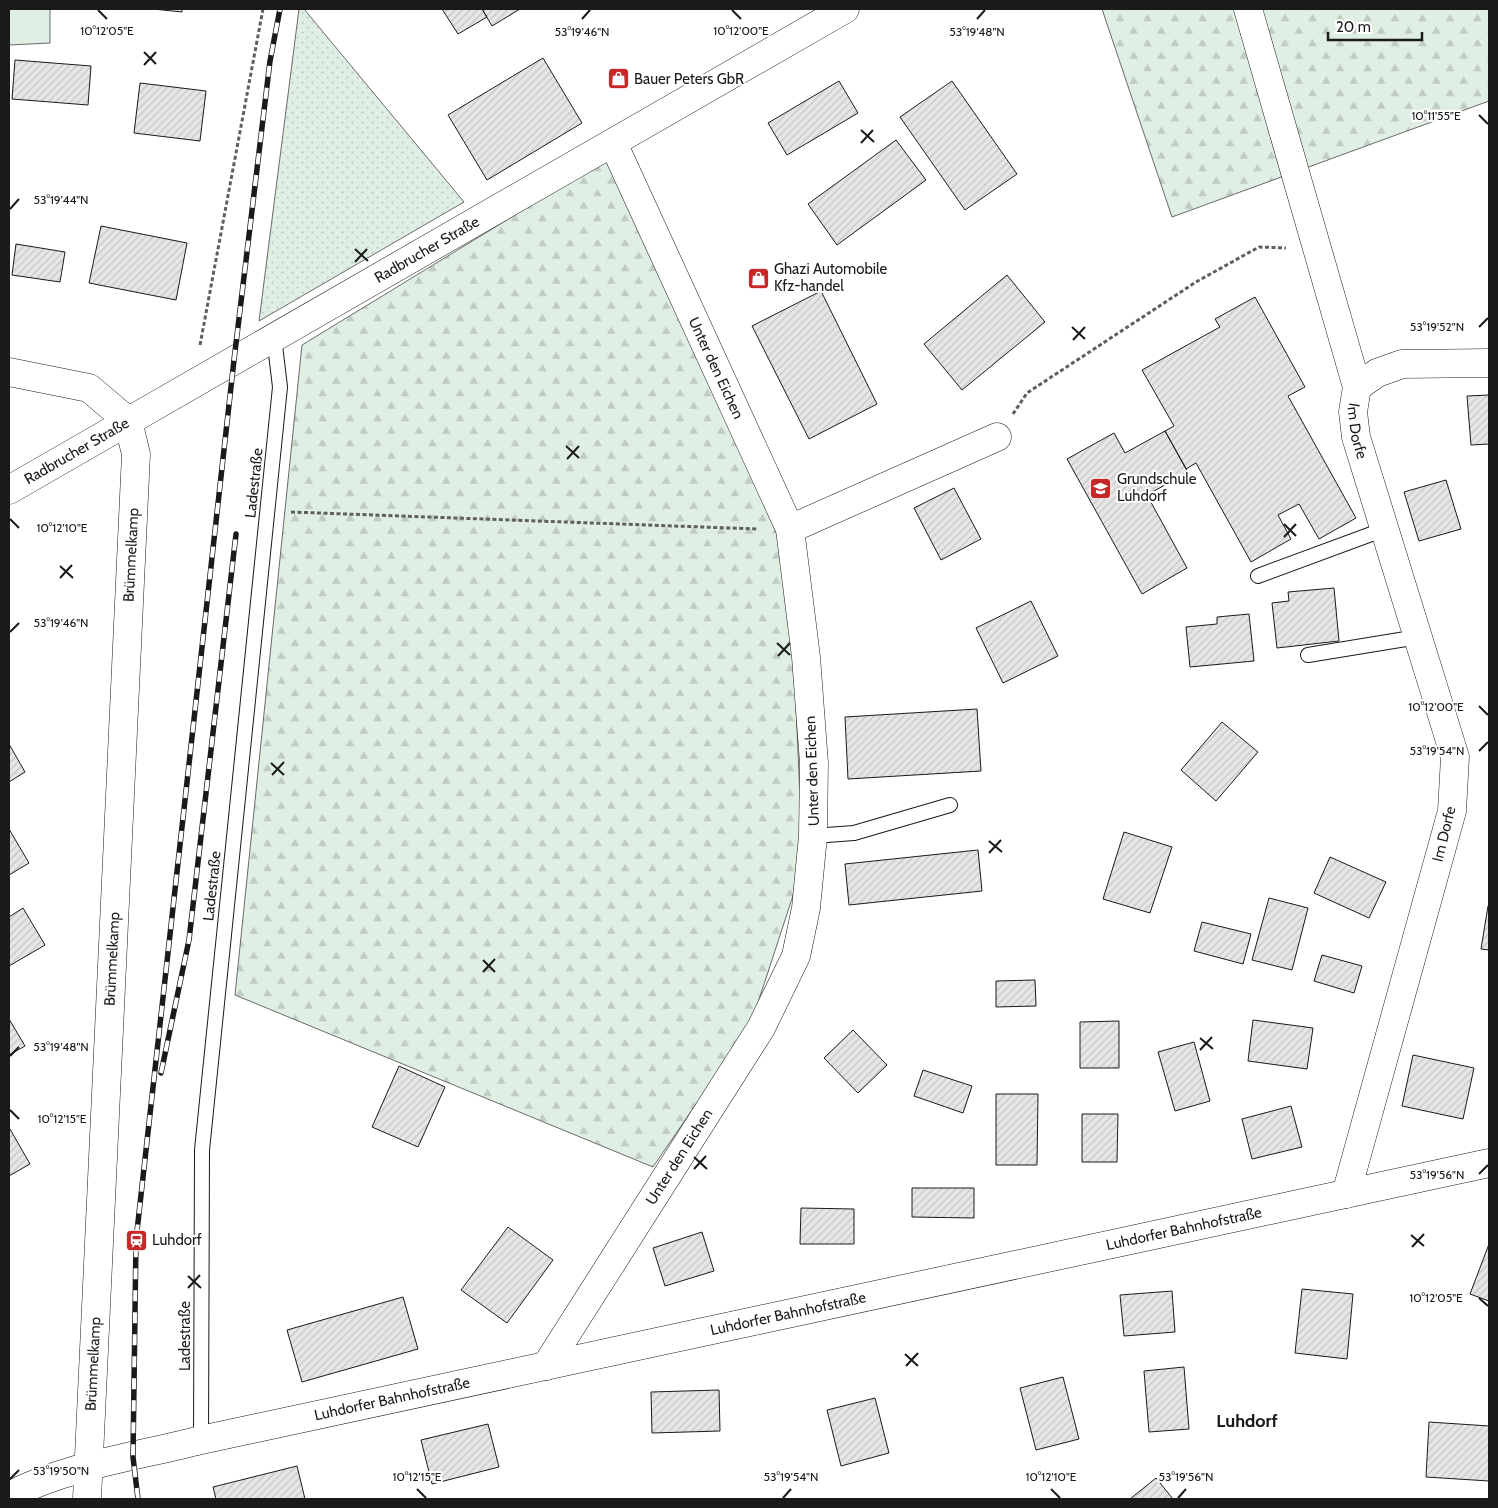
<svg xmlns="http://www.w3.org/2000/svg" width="1498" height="1508" viewBox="0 0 1498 1508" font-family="Cabin,sans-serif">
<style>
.grass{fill:url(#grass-dots);stroke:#6a6a6a}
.forest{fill:url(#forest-firs);stroke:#6a6a6a}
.garden{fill:#e0efe3;stroke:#6a6a6a}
.building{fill:url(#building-hatch);stroke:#1a1a1a}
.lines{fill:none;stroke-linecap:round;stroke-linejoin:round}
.service-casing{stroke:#1a1a1a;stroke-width:16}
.minor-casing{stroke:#1a1a1a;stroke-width:29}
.tertiary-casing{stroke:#1a1a1a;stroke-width:29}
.path{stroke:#5f5f5f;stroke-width:3;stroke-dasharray:4 2.5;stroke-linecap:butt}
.service{stroke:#fff;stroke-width:14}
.minor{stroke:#fff;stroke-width:28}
.tertiary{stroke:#fff;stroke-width:28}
.rail-casing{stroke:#1a1a1a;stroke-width:5.5}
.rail{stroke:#fff;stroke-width:4;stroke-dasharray:11;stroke-linecap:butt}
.ticks{fill:none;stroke:#1a1a1a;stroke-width:2}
.labels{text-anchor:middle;stroke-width:4;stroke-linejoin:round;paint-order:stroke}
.poi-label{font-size:15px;fill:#1a1a1a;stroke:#fff;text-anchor:start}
.street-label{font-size:15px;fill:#1a1a1a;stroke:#fff}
.quarter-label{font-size:18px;font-weight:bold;fill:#1a1a1a;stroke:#fff}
.ticks-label{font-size:12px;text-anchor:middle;fill:#1a1a1a;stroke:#fff;stroke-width:4;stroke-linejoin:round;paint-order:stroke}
</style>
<defs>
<pattern id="grass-dots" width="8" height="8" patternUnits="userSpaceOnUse" patternTransform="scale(1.25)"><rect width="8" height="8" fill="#e0efe3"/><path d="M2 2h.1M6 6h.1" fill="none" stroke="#c0ccc2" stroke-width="1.8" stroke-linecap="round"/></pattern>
<pattern id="forest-firs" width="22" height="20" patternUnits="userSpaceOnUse" patternTransform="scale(1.25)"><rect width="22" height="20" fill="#e0efe3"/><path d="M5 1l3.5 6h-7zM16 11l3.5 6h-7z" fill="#c0ccc2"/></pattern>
<pattern id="building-hatch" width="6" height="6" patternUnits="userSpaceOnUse" patternTransform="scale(1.25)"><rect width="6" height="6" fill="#e6e6e6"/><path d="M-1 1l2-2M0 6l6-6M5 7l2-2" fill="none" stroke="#c5c5c5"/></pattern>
</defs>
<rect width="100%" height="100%" fill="#fff"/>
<path class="grass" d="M299,9h5l160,193 -205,119z"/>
<path class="forest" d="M1102,9h387v92l-317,116z
M610,157l168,366 16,138 9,204 -52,159 -98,143 -418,-172 67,-650z"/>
<path class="garden" d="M9,9h41v34l-41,2z"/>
<path class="building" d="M153,9h29v3z
M442,9h40l5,8 -29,17z
M482,9h38l-28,17z
M543,58l39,65 -95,57 -39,-65z
M15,60l76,6 -3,39 -76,-6z
M839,81l19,32 -71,42 -19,-32z
M952,81l65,93 -52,36 -65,-93z
M140,83l66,8 -6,50 -66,-8z
M896,140l30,40 -89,65 -29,-41z
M101,226l86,17 -11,57 -87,-17z
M16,244l49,8 -5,30 -48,-7z
M1007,275l38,47 -83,68 -38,-46z
M821,291l56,113 -68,35 -57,-113z
M1255,297l50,90 -17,9 68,122 -37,21 -20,-35 -21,11 13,24 -40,23 -55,-99 -10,6 -21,-38 9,-5 -32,-56 78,-43 -5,-8z
M1489,395v49l-18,1 -4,-49z
M1165,431l23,41 -41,23 40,73 -45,26 -75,-135 47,-26 11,20z
M1446,480l15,49 -42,12 -15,-49z
M954,488l27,51 -40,21 -27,-52z
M1334,588l5,53 -62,7 -5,-45 17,-2 -1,-9z
M1031,601l27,55 -55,27 -27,-55z
M1249,614l5,47 -64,6 -4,-40 31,-3v-7z
M977,709l4,62 -133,8 -3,-62z
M1222,722l36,30 -42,49 -35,-31z
M9,744l16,28 -16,10z
M9,829l20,34 -20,12z
M1124,832l48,15 -22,66 -47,-14z
M978,850l4,41 -133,14 -4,-41z
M1330,857l56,25 -17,36 -55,-25z
M1269,898l39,10 -16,62 -40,-10z
M1488,906l1,1v43l-8,-1z
M23,908l22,37 -36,21v-49z
M1202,922l49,12 -8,30 -49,-13z
M1322,955l40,11 -8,27 -40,-12z
M1035,980l1,26 -40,1v-26z
M9,1019l16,27 -16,9z
M1253,1020l60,8 -6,41 -59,-8z
M1119,1021v47h-39v-46z
M853,1030l34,35 -29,28 -34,-35z
M1194,1042l16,59 -35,10 -17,-59z
M1413,1055l61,13 -11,51 -61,-13z
M399,1066l46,21 -27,60 -46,-20z
M923,1070l49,16 -9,27 -49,-17z
M996,1094h42l-1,71h-41z
M1291,1106l11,41 -50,12 -10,-40z
M1082,1114h36l-1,48h-35z
M10,1129l20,35 -21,12v-46z
M912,1188h62v30l-62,-1z
M801,1208l53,1v35h-54z
M508,1227l45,33 -46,63 -46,-33z
M702,1232l12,39 -49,15 -12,-38z
M1489,1244v57l-19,-7z
M1302,1289l51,5 -6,65 -52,-6z
M1172,1291l3,41 -51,4 -4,-41z
M403,1297l15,52 -116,33 -15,-52z
M1184,1367l5,62 -40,3 -5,-61z
M1063,1377l16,62 -43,11 -16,-62z
M719,1390l1,41 -68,2 -1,-41z
M875,1398l14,55 -48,13 -14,-56z
M1429,1422l60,4v55l-63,-4z
M488,1424l11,43 -67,17 -11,-44z
M297,1466l8,33h-89l-3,-12z
M1156,1478l17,21h-43z"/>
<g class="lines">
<defs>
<path id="service" d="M1258,576l127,-47
M1308,655l110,-18
M813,836l41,-3 96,-28
M201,1440l1,-290 78,-763 -6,-50"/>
<g id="minor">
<path id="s1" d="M1248,9l109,378 -4,25 3,25 99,320 -3,54 -106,383"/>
<path d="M9,372l80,16 39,33 8,33 -49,1045"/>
<path d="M1357,387l20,-14 25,-9 87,-1"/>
<path d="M790,529l207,-92"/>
<path id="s2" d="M546,1366l215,-338 35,-72 10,-48 7,-72 1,-73 -8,-106 -16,-128 -177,-386"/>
<path id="s3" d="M9,1496c56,-30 130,-40 192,-56l1288,-277"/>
</g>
<g id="tertiary">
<path id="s4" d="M9,490l836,-481"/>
</g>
</defs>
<use href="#service" class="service-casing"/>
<use href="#minor" class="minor-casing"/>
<use href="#tertiary" class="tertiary-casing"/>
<path class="path" d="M200,345l63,-336
M1013,414l14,-21 169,-111 63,-35 27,1
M291,512l466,17"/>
<use href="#service" class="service"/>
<use href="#minor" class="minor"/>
<use href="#tertiary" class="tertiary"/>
<defs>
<path id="rail" d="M161,1073l28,-133 47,-406
M138,1499l-5,-42 3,-217 98,-880 36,-299 10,-52"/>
</defs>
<use href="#rail" class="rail-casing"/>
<use href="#rail" class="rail"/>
</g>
<path class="ticks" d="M98,10l9,9M732,10l9,9M582,19l8,-9M977,19l8,-9M144,52l12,12M144,65l12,-13M1479,115l9,9M861,130l13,12M861,143l12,-13M10,209l9,-10M355,249l13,12M355,262l12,-13M1072,327l13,12M1479,327l9,-9M1073,340l12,-13M566,446l13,12M567,459l12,-13M10,519l9,9M1284,524l12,12M1284,537l12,-13M60,566l13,12M60,578l12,-13M10,632l9,-9M777,643l13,12M778,656l12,-13M1479,706l9,9M1479,751l9,-9M271,763l13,12M272,775l12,-13M989,841l13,11M989,853l12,-13M483,960l12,12M483,972l12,-13M1200,1038l13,11M1200,1050l12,-13M10,1056l9,-9M10,1110l9,9M694,1157l13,12M694,1169l12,-13M1479,1174l9,-9M1411,1235l13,11M1412,1247l12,-13M188,1276l13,12M188,1288l12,-13M1479,1298l9,8M905,1354l13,12M906,1366l12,-13M10,1479l9,-9M417,1489l9,9M1051,1489l9,9M783,1498l8,-9M1178,1498l8,-9"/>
<defs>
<symbol id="shop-square" viewBox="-11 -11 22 22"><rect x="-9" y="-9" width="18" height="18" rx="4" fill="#c62828" stroke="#fff"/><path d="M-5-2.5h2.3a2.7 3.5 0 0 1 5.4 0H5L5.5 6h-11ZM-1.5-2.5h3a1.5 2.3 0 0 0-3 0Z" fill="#fff"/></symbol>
<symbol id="school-square" viewBox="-11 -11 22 22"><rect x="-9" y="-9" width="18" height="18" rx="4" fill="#c62828" stroke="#fff"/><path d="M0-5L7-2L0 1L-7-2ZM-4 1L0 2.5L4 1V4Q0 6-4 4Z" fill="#fff"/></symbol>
<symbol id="station-square" viewBox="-11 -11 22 22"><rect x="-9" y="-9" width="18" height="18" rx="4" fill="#c62828" stroke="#fff"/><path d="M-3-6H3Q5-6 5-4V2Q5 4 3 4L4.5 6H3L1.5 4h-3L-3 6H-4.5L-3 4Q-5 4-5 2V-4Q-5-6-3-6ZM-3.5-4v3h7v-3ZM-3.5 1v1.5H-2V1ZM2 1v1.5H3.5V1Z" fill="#fff"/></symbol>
</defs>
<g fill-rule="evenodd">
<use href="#shop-square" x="606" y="66" width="25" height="25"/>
<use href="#shop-square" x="746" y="266" width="25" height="25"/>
<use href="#school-square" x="1088" y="476" width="25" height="25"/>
<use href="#station-square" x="124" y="1228" width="25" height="25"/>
</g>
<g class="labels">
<g class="poi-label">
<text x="634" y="84">Bauer Peters GbR</text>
<text x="774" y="274">Ghazi Automobile<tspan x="774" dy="17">Kfz-handel</tspan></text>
<text x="1117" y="484">Grundschule<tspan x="1117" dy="17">Luhdorf</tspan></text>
<text x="152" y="1245">Luhdorf</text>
</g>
<g class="street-label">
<text dy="5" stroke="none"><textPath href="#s4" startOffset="482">Radbrucher Straße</textPath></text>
<text transform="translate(716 368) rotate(65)" y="5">Unter den Eichen</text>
<text dy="5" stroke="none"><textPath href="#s1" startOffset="438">Im Dorfe</textPath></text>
<text dy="5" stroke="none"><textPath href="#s4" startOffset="78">Radbrucher Straße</textPath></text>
<text transform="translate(254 483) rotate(-84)" y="5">Ladestraße</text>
<text transform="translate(131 555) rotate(-87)" y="5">Brümmelkamp</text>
<text transform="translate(812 771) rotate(-92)" y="5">Unter den Eichen</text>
<text transform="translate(1444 834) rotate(-76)" y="5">Im Dorfe</text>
<text transform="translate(212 886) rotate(-84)" y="5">Ladestraße</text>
<text transform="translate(112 959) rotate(-87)" y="5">Brümmelkamp</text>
<text dy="5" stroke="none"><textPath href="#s2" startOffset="248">Unter den Eichen</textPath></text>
<text dy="5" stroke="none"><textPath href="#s3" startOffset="1206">Luhdorfer Bahnhofstraße</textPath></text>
<text dy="5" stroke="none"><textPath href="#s3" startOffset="801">Luhdorfer Bahnhofstraße</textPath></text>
<text transform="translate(185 1336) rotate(-90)" y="5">Ladestraße</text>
<text transform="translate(93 1364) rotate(-87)" y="5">Brümmelkamp</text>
<text dy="5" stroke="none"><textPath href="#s3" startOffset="396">Luhdorfer Bahnhofstraße</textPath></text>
</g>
<g class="quarter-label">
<text x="1247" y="1427">Luhdorf</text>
</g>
</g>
<g class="ticks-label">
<text x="107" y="35">10°12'05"E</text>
<text x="741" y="35">10°12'00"E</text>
<text x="582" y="36">53°19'46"N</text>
<text x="977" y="36">53°19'48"N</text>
<text x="1436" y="120">10°11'55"E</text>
<text x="61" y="204">53°19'44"N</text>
<text x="1437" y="331">53°19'52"N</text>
<text x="62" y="532">10°12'10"E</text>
<text x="61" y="627">53°19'46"N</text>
<text x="1436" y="711">10°12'00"E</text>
<text x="1437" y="755">53°19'54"N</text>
<text x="61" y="1051">53°19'48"N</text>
<text x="62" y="1123">10°12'15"E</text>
<text x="1437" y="1179">53°19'56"N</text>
<text x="1436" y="1302">10°12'05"E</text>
<text x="61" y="1475">53°19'50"N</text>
<text x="791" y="1481">53°19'54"N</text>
<text x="1186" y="1481">53°19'56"N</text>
<text x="417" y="1481">10°12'15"E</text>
<text x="1051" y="1481">10°12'10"E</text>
</g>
<rect width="1498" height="1508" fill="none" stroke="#1a1a1a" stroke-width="20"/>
<path d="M1328 32v8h94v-8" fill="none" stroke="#1a1a1a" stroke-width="2.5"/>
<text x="1336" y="32" font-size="15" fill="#1a1a1a" stroke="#ffffff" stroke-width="4" paint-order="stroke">20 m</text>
</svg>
